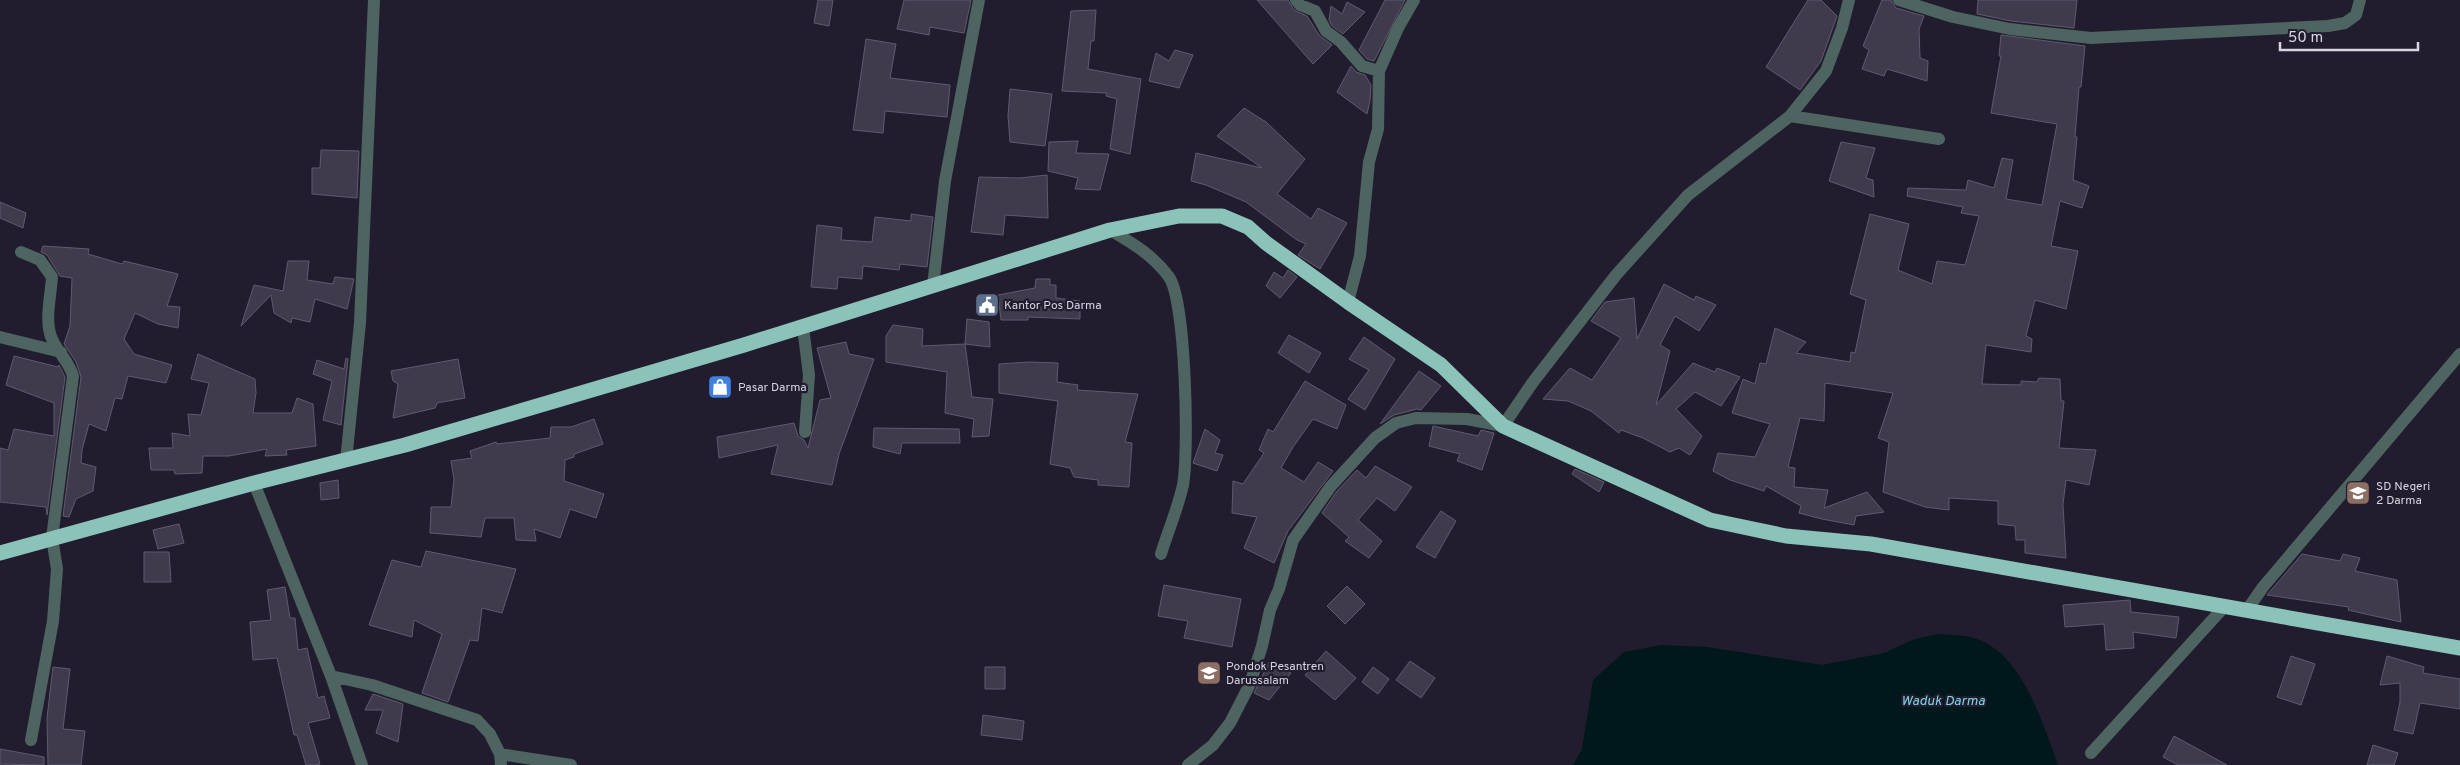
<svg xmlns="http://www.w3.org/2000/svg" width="2460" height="765" viewBox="0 0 2460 765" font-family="Overpass,sans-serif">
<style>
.water{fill:#00171b}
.building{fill:#3f3a4c;stroke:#5f5a6e}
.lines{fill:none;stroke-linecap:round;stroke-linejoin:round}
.street{stroke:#4e6460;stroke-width:12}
.highway{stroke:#8bc3ba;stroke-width:15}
.labels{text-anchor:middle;stroke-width:4.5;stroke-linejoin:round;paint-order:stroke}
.poi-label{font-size:12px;fill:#d7d5e0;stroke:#221d2e;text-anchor:start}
.water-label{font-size:14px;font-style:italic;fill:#7bd5e6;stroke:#221d2e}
</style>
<rect width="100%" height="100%" fill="#221d2e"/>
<path class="water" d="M1939,634c10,1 21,1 31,3 51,11 72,85 88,128h-485l9,-16 11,-69 31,-28 37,-7 46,2 115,18 62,-12 31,-14z"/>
<path class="building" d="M818,0h15l-4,26 -15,-3z
M904,0h67l-7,33 -34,-6 -1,8 -32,-6z
M1257,0h31l6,10 13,6 12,19 13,10 -19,19z
M1385,0h20l-31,61 -7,-2 -8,-9z
M1808,0h13l16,16 -16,45 -21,29 -34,-23z
M1882,0h9l5,8 28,8 -5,13 1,29 8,3 -1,20 -40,-12 -3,7 -22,-7 7,-19 -6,-4z
M1978,0h99l-3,28 -63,-7 -34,-7z
M1347,2l18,10 -22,22 -11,-8 -3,-6 2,-14 11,8z
M1096,10l-2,31h-3l-3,28 53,10 -11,75 -20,-5 7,-50 -11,-3 1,-3 -45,-2 9,-80z
M2001,35l84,11 -4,41h-2l-4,50h2l-4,43 16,6 -7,22 -22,-7 -9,45 27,5 -12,58 -31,-9 -9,36 6,3 -1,13 -45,-7 -4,39 39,1v-4l16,1 2,-4 21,1 1,22h3l-5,47 37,2 -7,35 -23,-5 -3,24 3,54 -41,-5v-13h-9l-1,-14 -17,-2v-23l-49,-3v12l-24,-3 -42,-15 6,-50 -11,-4 15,-45 -68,-10 -1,38 -24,-3 -12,49 7,1 -1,19 34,3 -4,18 43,-16 17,20 -28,4 -2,9 -32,-6 -23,-6 2,-7 -35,-20 -2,5 -34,-11 -17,-9 5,-18 37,4 15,-33 -38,-11 11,-34 12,5 5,-21 6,1 9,-36 31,14 -10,11 54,9 1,-10 4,1 11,-53 -16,-6 20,-80 39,10 -11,46 34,14 5,-23 28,4 14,-49 -18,-3 2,-6 -56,-11 1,-8 58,2 2,-10 26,8 8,-30 11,2 -7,39 36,6 15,-81 -66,-11 10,-57h-2z
M866,39l30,5 -6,34 60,7 -3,32 -62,-6 -2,22 -30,-3z
M1175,50l18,5 -14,33 -30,-7 7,-28 13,8z
M1351,66l5,6 9,3 6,10 -1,16 -3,13 -30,-22z
M1010,89l42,5 -7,52 -35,-4 -2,-26z
M1244,108l22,14 39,37 -28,35 34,25 7,-11 29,15 -27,46 -22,-14 8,-11 -9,-4 -51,-38 -40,-17 -15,-4 5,-28 66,15 -45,-32z
M1078,141l-2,12 33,1 -9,36 -25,-1 3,-11 -30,-7 1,-29z
M1841,142l34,6 -9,30 7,2 1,17 -45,-16z
M321,150l38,1 -2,47 -45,-4v-26h8z
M1047,175l1,43 -43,-3 -2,20 -32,-3 8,-55 41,1z
M0,202l26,11 -3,15 -23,-10z
M911,214l22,3 -6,50 -27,-3 -1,6 -36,-4 -1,13 -24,-2 -1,12 -26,-2 6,-62 25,3 -1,12 31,2 3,-25 36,4z
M43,246l46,3 -1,5 34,10 2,-3 54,13 -11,32 13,1 -2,21 -20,-4 -23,-11 -11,26 10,15 38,11 -6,18 -38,-7 -6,23 -7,-1 -9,33 -17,-7 -7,26 -1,13 15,4 -3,24 -17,8 -7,18 -6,-1 18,-139 -5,-15 -12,-18 6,-18 2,-48 -12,-2 -13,-21 -6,-3z
M288,261h21l-2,19 26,4 2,-7 19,2 -7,30 -32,-10 -5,23 -18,-4 -1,5 -17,-10 -3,-18 -30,31 13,-41 29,6z
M1288,270l9,7 -17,21 -14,-12 8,-14 9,6z
M1036,279h14v6h6v13l24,3v18l-52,-2v3h-27l-3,-25 37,-7z
M1664,284l30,16 2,-4 20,9 -17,26 -24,-15 -15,29 10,6 -14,54 37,-42 22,9 2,-4 23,9 -19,29 -26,-14 -19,17 26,27 -12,19 -11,-7 -9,4 -27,-14 -22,-8 -2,3 -28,-22 -23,-10 -25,-2 27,-31 22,12 29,-42 -30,-17 14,-19 29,-4 3,41z
M967,319l22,3 1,25 -25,-3z
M893,325l30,4 -1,17 43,-2 7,53 21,2 -4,37 -17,1 2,-18 -29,-6 2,-41 -61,-10v-26z
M1289,335l32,18 -12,20 -31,-20z
M1364,337l31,22 -30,51 -17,-11 21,-29 -20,-11z
M846,342l3,12 25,5 -35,95 -7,31 -61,-11 7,-29 -59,13 -2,-21 77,-14 4,13 6,4 4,8 12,-48 11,-2 -14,-50z
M198,354l57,25 1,14 -3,20h39l5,-15 16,6 3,42 -30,4 1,5 -22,1 2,-7 -38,7h-26l-1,17 -27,1 -1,-4h-23l-2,-22h24l-1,-15 18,3 -2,-22 13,1 8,-32 -18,-4z
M14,356l44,11 1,-2 6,12 -18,138 -1,-8 -46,-5v-54l8,2 6,-21 40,7v-33l-48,-18z
M346,358l2,1 -7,66 -18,-5 9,-39 -19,-7 4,-14 27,9z
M458,359l7,39 -28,5 -2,5 -42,10 5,-34 -5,-3 -2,-10z
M1029,362l29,1 -1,19 21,3 -1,5 61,4 -13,48 7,1 -3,44 -31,-2v-5l-24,-3 -4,-9 -20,-4 8,-63 -59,-8v-29z
M1419,371l22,15 -20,24 -4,-1 -23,6 -14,9z
M1305,381l41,24 -9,24 -24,-10 -20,28 -12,21 23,14 14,-20 15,9 -45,60 -14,32 -30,-15 13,-31 -25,-4 1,-32 10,3 21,-31 -5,-3 9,-21 5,3z
M594,419l9,25 -29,10v3l-9,3 -1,21 40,13 -8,24 -26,-9 -10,29 -26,-9 2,12 -20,-1 -2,-22h-29l-4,19 -51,-4 1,-26h20l3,-28 -3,-18 21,-3 -2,-7 26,-9 1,2 53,-6 1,-11h20z
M1433,426l45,10 3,-6 13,3 -12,37 -25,-9 3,-7 -31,-8z
M874,428l85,1 1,14h-58l-2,11 -27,-7z
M1205,429l15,11 -5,13 8,2 -6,16 -24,-8z
M1375,466l37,21 -17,24 -18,-13 -19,22 24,21 -13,17 -24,-17 4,-4 -27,-24 15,-22 20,-21 9,8z
M1575,469l29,13 -5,10 -27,-18z
M338,480l1,18 -18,2 -1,-17z
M1441,511l15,10 -21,37 -19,-11z
M179,524l5,19 -26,6 -5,-19z
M426,551l90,18 -14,44 -20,-5 -4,33 -8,-1 -22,62 -26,-9 20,-59 -28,-14 -2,17 -43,-12 23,-65 29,7z
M144,552h25l2,30h-27z
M2302,554l38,7 3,-7 17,4 -5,13 42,9 4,42 -53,-12 1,-3 -82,-12z
M1164,585l77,14 -9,48 -48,-9 4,-17 -30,-5z
M1347,586l18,18 -20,20 -18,-18z
M285,587l5,31h5l3,32 9,-2 11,50 6,-2 6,22 -22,5 12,41 -5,1h-9l-9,-30h-3l-17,-77 -24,2 -3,-38 21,-2 -4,-30z
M2130,600l1,12 48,5 -3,21 -43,-6 1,16 -28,2 -2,-26 -39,3 -2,-22z
M1326,651l30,27 -21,22 -30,-25z
M2291,656l24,8 -14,41 -24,-8z
M2387,656l37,11 -1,6 37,6v30l-40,-6 -7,31 -19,-4 6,-28v-19l-20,2z
M1410,661l25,17 -14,20 -25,-18z
M1269,662l22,11 -22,27 -15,-7z
M53,667l17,2 -7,60 22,2 -4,34h-33l-1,-47z
M985,667h20v22h-20z
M1373,667l16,12 -11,15 -16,-12z
M373,694l30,10 -5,38 -22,-9 7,-23h-18z
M983,715l41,6 -2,19 -41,-5z
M2174,736l53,29h-49l-15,-8z
M2373,745l25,8 -4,12h-27z
M0,749l44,8v8l-44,-1z"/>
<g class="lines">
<path class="street" d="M1296,0l4,5 15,6 11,20 15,11 21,24 17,5
M1899,0l54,17 57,12 81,9 237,-12 17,-3 11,-8 4,-15
M1790,116l149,23
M1110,230c22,13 43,25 59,47 17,24 20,175 14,208 -5,23 -15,46 -22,69
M21,252l19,8 12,17c-1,18 -8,45 0,62 6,14 17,22 21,37l-21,162 5,31 -4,52 -22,119
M933,286l12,-105 34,-181
M1348,302l12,-46 9,-94 9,-33 1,-58 19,-43 16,-28
M803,327l6,48 -4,57
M0,337l61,15
M346,461l14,-138 14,-323
M254,483l77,193 31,89
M2247,610l16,-23 197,-233
M331,676l41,9 105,35 13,14 10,20 1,11
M2091,753l134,-147
M500,754l71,11
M1188,765l25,-20 17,-22 20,-39 12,-38 8,-36 9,-21 14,-49 38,-54 44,-48 21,-15 20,-5 51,1 36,7 30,-44 83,-107 72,-80 102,-79 36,-45 16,-43 7,-28"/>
<path class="highway" d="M0,553l254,-70 151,-38 339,-100 366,-115 69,-14h43l26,11 18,16 82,59 93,63 62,61 207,94 76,16 85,8 589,104"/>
</g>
<defs>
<symbol id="civic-square" viewBox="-11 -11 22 22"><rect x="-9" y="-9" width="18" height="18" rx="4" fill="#5c6f8a" stroke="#221d2e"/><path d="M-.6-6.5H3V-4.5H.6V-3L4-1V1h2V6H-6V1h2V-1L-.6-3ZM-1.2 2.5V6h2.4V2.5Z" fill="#fff"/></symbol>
<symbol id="shop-square" viewBox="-11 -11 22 22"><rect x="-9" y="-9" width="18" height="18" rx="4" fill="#3f7fe0" stroke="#221d2e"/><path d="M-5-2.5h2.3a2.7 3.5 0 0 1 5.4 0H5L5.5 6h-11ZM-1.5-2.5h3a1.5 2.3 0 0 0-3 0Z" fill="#fff"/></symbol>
<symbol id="school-square" viewBox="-11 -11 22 22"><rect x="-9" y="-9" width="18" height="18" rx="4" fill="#8d6e63" stroke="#221d2e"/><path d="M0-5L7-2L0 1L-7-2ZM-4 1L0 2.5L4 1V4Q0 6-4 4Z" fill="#fff"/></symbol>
</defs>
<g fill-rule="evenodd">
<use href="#civic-square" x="973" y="291" width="28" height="28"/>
<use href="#shop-square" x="706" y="373" width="28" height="28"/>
<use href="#school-square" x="2344" y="479" width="28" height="28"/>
<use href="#school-square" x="1195" y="659" width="28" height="28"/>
</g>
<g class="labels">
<g class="poi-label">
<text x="1004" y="309">Kantor Pos Darma</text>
<text x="738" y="391">Pasar Darma</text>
<text x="2376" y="490">SD Negeri<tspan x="2376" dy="14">2 Darma</tspan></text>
<text x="1226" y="670">Pondok Pesantren<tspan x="1226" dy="14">Darussalam</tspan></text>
</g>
<g class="water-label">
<text x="1943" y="705">Waduk Darma</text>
</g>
</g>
<path d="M2280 42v8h138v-8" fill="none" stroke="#d7d5e0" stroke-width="2.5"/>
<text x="2288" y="42" font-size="15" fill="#d7d5e0" stroke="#221d2e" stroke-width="4" paint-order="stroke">50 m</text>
</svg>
